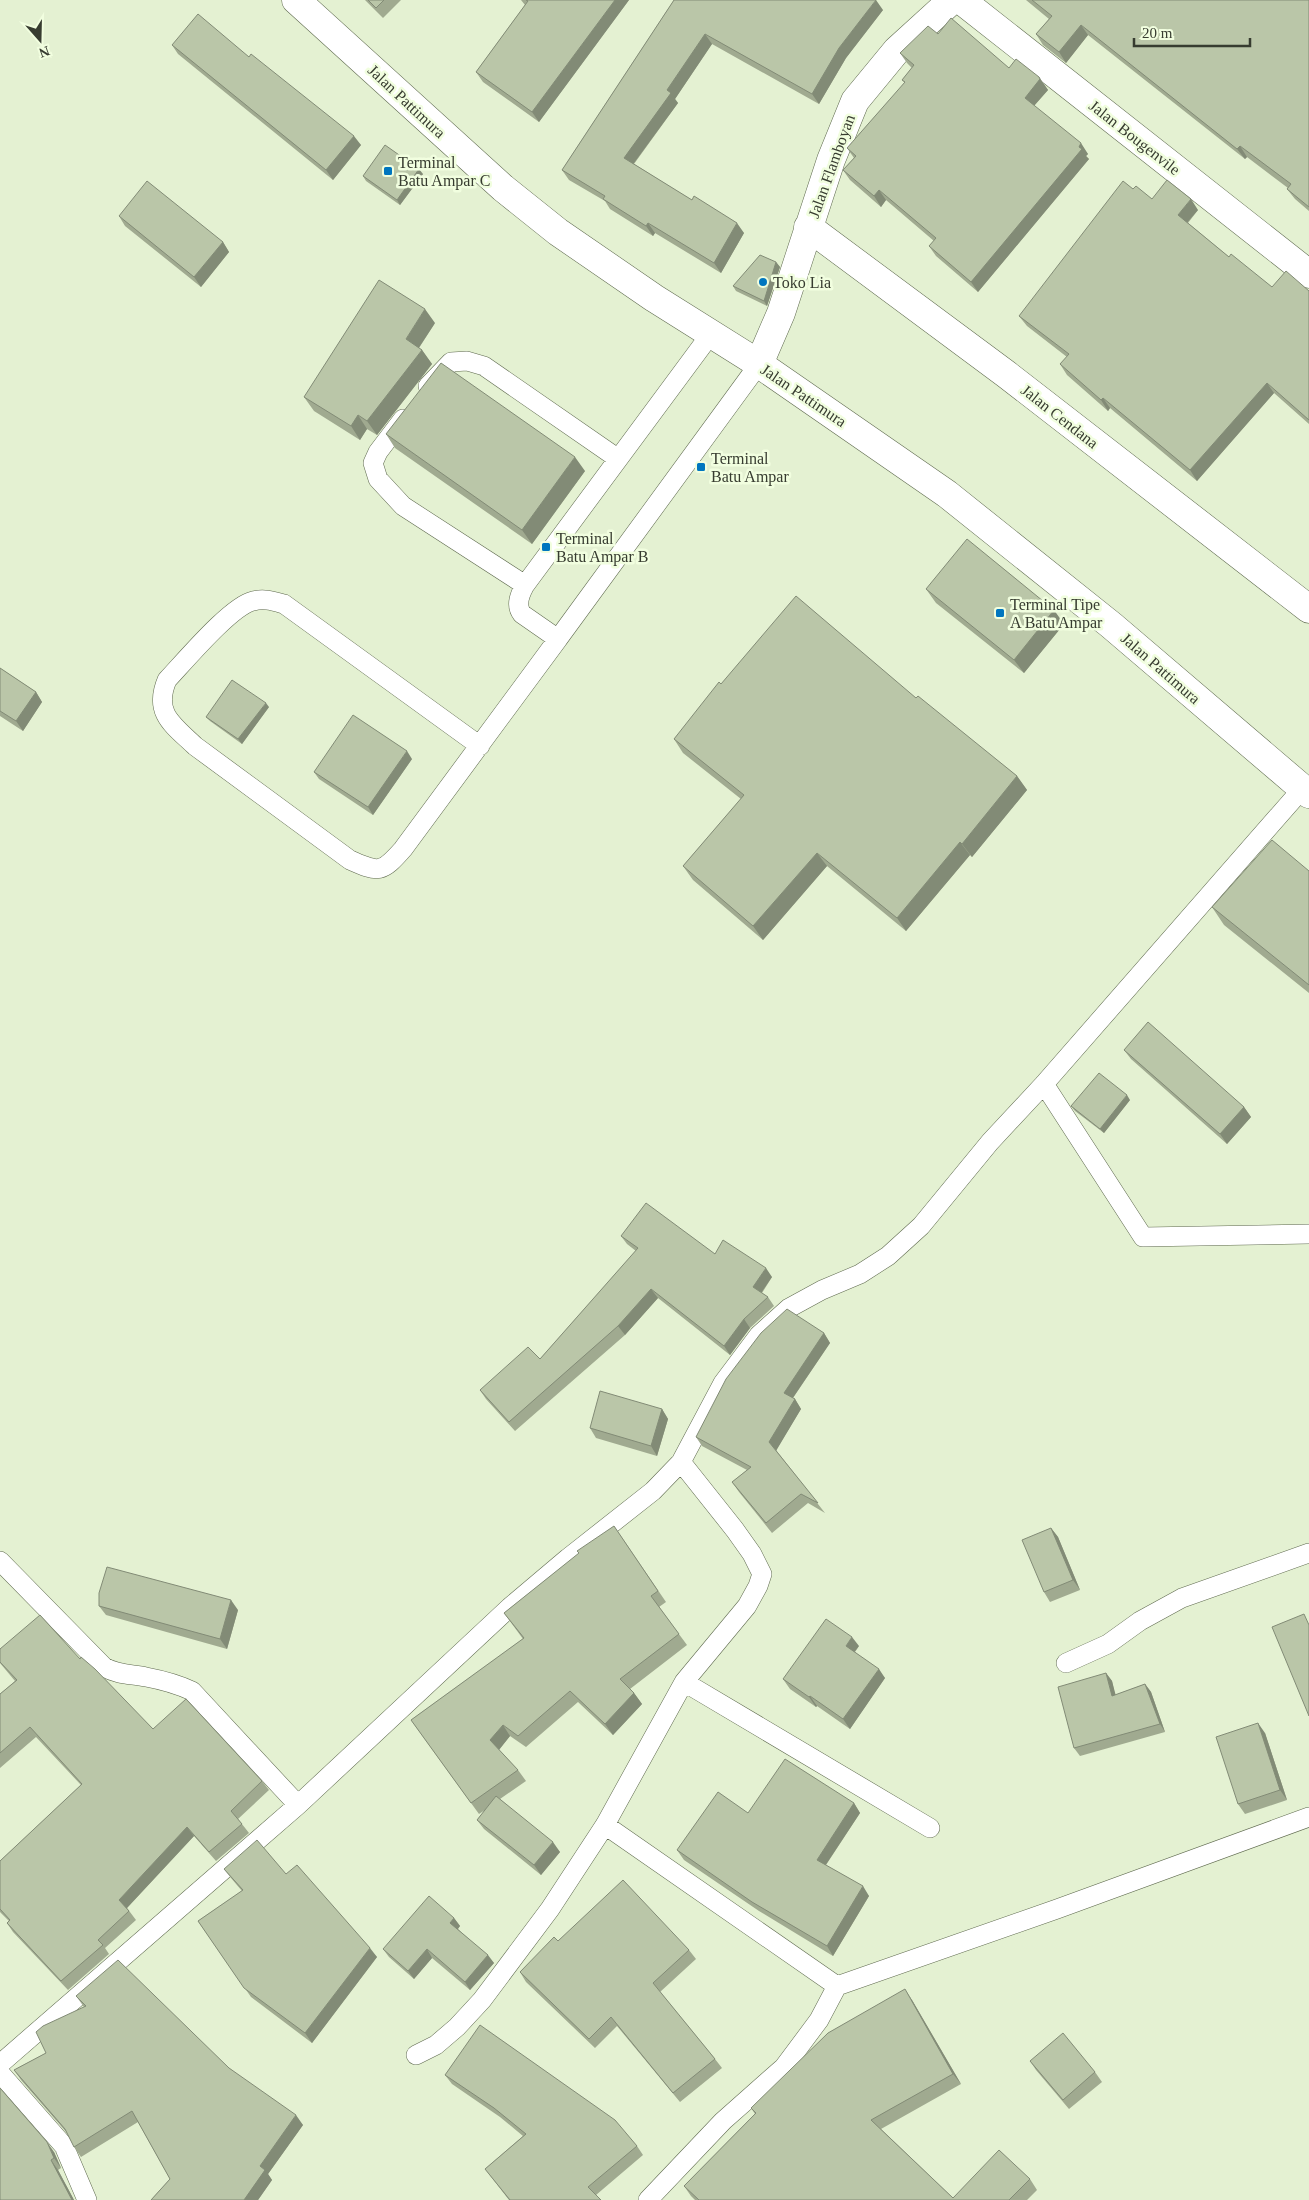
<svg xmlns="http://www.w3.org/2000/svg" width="1309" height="2200" viewBox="0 0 1309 2200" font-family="'Times New Roman',serif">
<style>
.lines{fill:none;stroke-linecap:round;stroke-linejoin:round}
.lane-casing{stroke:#5f6a4f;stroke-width:20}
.street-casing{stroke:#5f6a4f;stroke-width:29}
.secondary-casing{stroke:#5f6a4f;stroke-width:29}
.lane{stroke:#fff;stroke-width:19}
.street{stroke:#fff;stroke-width:28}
.secondary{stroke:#fff;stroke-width:28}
.wall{fill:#a0aa90}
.shaded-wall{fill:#828b76}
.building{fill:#bac6a8;stroke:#828b76}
.poi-dot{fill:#0076bf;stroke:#f1fedf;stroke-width:2}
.labels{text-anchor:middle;stroke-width:5;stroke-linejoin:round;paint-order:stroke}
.street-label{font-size:16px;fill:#373c30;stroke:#f1fedf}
.poi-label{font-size:16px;fill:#373c30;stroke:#f1fedf;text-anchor:start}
</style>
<rect width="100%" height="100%" fill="#e4f1d2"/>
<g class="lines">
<defs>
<path id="lane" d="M710,335l-185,250c-5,9 -10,20 -3,29l36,25 201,-275
M428,386l23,-24 16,-1 17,5 133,92
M403,419l-25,33 -5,11 5,16 25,27 122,79
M480,746l-196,-142c-11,-3 -20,-6 -31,-3 -22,5 -68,60 -86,79 -14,33 6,45 28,66l155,114c29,13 32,13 53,-11l155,-210
M1044,1084l99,153 166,-3
M0,1561l104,106c14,8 27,7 42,10 16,3 31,7 46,14l106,114
M1066,1663l42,-19 32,-23 42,-23 127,-45
M684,1682l246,146
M605,1825l232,161 -18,34 -35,47 -61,54 -75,79
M837,1986l220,-77 252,-92
M416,2055l20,-10 21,-18 25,-27 68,-91 55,-84 79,-143 63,-76 11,-20 4,-12 -10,-20 -17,-24 -54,-68
M0,2064l298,-259 212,-198 58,-49 85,-67 28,-29 42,-79 36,-48 30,-27 33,-18 38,-16 28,-18 33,-30 69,-84 54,-58 258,-295
M0,2073l64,73 23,54"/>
<path id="street" d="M961,0l348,274
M808,227l198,147 303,235
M759,364l22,-51 50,-153 24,-59 42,-51 55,-50"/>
<path id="secondary" d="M296,0l207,188 55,44 96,66 105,66 188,130 164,131 198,169"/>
</defs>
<use href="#lane" class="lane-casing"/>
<use href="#street" class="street-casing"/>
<use href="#secondary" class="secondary-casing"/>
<use href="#lane" class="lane"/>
<use href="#street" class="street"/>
<use href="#secondary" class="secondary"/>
</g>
<path class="wall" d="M365,0h36l-18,18z
M521,0h108l-90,122 -56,-40 -7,-10 49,-67z
M674,0l209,10 -37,48 -27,46 -107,-60 -37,55 3,4 -44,61 110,69 -23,40 -66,-40 -2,3 -43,-27 -5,-8 -36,-21 -7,-10z
M1026,0h283v211l-14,-12 -8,-10 1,-1 -41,-31 -2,2 -157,-124 -22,28 -23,-18 -7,-11 13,-15z
M938,34l71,34 30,9 9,13 -14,16 54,48 -2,2 3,3 -111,133 -42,-36 -7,-10 5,-5 -48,-41 -5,7 -31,-27 -7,-10 11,-12 -7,-10 58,-65 -3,-3 10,-12 -5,-5 -7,-10z
M172,45l77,12 112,88 -28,35 -155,-126z
M423,174l-23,31 -34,-24 -3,-5z
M1152,199l46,11 -10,13 41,34 43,30 37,4v133l-35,-31 -77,88 -87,-73 -2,3 -41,-36 -7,-11 7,-7 -40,-31 -8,-10z
M119,216l104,26 6,10 -28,35 -76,-61z
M776,262l4,5 -13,39 -31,-15 -3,-5z
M435,323l-16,25 3,2 10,14 -55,71 -10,-6 -7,11 -46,-29 -10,-14z
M386,434l199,37 -53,73 -137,-96z
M926,589l138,35 -40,49 -88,-70z
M0,668l36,24 6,10 -19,29 -23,-15z
M721,684l195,14 101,78 10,14 -55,67 -2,-2 -64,76 -79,-65 -64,74 -70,-60 -10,-14 58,-67 -58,-46 -9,-14z
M269,707l-27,37 -32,-23 -4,-4z
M412,759l-39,56 -54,-36 -5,-7z
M1309,871v122l-85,-68 -12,-18z
M1124,1050l120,57 7,10 -24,27 -96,-85z
M1130,1100l-26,33 -29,-22 -4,-5z
M621,1236l94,18 57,23 -10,16 6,4 6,9 -24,22 -20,27 -72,-57 -33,37 -110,96 -29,-32 -6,-9 60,-31 96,-108 -9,-7z
M824,1333l6,10 -37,55 2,1 6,10 -25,41 49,63 -17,-10 -36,30 -33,-41 -7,-10 15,-12 -45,-24 -6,-9z
M662,1409l6,10 -11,37 -61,-18 -6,-10z
M614,1526l52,76 -7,5 28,38 -57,44 4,4 8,11 -29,31 -35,-33 -52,45 -16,-11 -11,14 19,20 8,11 -26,18 60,53 -19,23 -57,-46 -7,-9 8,-10 -6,4 -68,-94 112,-81 -19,-26z
M1051,1528l7,9 22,53 -30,12 -6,-10z
M99,1606l139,4 -11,39 -121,-34z
M859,1646l-4,6 30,26 -35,51 -33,-23 -1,1 -26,-18 -7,-10z
M0,1649l80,10 73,70 109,52 7,9 -31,29 11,14 -33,28 -22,-25 -67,72 9,12 -31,28 4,6 -41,36 -55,-58 -6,-9 2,-2 -9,-9v-51l81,-76 -45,-48 -36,31v-74l15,-13 -15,-18z
M1106,1673l6,8 3,14 30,-11 6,8 14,40 -85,24 -6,-8z
M1265,1733l22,67 -42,14 -7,-10z
M854,1803l6,10 -34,52 43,31 -36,60 -74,-45 -75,-51 -7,-10 71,-37z
M224,1869l62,5 91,83 -65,86 -61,-46 -53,-76 44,-30 -11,-13z
M454,1918l6,8 -2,3 36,34 -24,27 -38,-32 -18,21 -25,-22 -6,-8z
M558,1941l131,9 7,9 -36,33 55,67 7,9 -42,34 -63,-76 -22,22 -69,-66 -6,-10z
M76,1996l153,72 74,57 -35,49 4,6 -14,20h-107l19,-21 -32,-57 -57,35 -7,-10 -7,-14 -46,-53 -7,-10 32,-17 38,-46z
M912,2000l49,84 -80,45 72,69 77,-19 7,11 -10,10h-332l-4,-4 -7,-10 71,-72 -4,-6z
M1030,2061l65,11 7,10 -33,27 -33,-39z
M445,2075l192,71 6,9 -47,40 5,5h-92l-24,-31 38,-33 -23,-19 -48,-33z
M54,2152l7,16 -3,2 16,30h-74z"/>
<path class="shaded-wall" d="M615,0h14l-90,122 -7,-10z
M876,0l7,10 -37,48 -27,46 -7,-10 27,-46z
M1081,25l7,10 -22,28 -7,-11z
M705,34l7,10 -37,55 3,4 -47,64 -7,-9 43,-68z
M1039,77l9,13 -16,18 -7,-10z
M354,136l7,9 -28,35 -7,-10z
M1081,143l7,11 -2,2 3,3 -111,133 -7,-10z
M1240,146l7,11 -2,2 -8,-10z
M419,169l4,5 -23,31 -3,-5z
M879,190l7,10 -5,7 -7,-11z
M1191,199l7,11 -13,15 -7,-10z
M648,223l7,10 -2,3 -7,-10z
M737,223l7,10 -23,40 -7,-10z
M223,242l6,10 -28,35 -7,-10z
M776,262l4,5 -13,39 -3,-5z
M425,309l10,14 -19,29 -10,-13z
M422,350l10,14 -55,71 -10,-14z
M1267,383l7,10 -77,88 -7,-11z
M1103,398l7,10 -2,3 -7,-11z
M358,415l9,14 -7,11 -9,-14z
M575,457l10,14 -53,73 -10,-14z
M1054,610l10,14 -40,49 -10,-13z
M36,692l6,10 -19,29 -7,-10z
M266,703l3,4 -27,37 -4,-5z
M407,751l5,8 -39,56 -5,-8z
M1017,776l10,14 -55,67 -10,-13z
M960,842l10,13 -64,76 -9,-13z
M817,853l10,13 -64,74 -10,-14z
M1127,1095l3,5 -26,33 -4,-4z
M1244,1107l7,10 -24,27 -7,-10z
M766,1268l6,9 -13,19 -6,-9z
M651,1289l7,9 -33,37 -7,-9z
M744,1319l6,9 -20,27 -6,-9z
M824,1333l6,10 -40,59 -6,-9z
M795,1399l6,10 -25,42 -7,-9z
M662,1409l6,10 -11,37 -6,-10z
M1051,1528l7,9 22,53 -7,-10z
M231,1600l7,10 -11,39 -7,-10z
M852,1637l7,9 -7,9 -6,-9z
M879,1669l6,9 -35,51 -7,-10z
M1106,1673l6,8 6,23 -6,-8z
M1145,1684l6,8 14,40 -5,-8z
M634,1693l8,11 -29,31 -8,-11z
M810,1696l7,10 -1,1 -7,-10z
M1258,1723l7,10 22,67 -7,-10z
M503,1725l7,11 -12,15 -8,-11z
M854,1803l6,10 -37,56 -6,-9z
M187,1827l7,9 -68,73 -7,-9z
M553,1842l7,10 -19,23 -7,-10z
M863,1886l6,10 -36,60 -6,-10z
M454,1918l6,8 -4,5 -6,-8z
M370,1948l7,9 -65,86 -7,-10z
M427,1949l5,9 -18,21 -6,-8z
M488,1955l6,8 -24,27 -5,-8z
M905,1989l7,11 49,84 -8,-10z
M296,2115l7,10 -35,49 4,6 -14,20h-14l16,-34z
M47,2142l7,10 7,16 -7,-10z
M51,2160l7,10 16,30h-2z"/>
<path class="building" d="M368,0h16l-8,8z
M526,0h89l-83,112 -56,-40 52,-71z
M674,0h202l-37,48 -27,46 -107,-60 -38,56 4,3 -47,65 68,42 2,-4 43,27 -23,40 -66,-40 -2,3 -43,-27 2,-3 -43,-26z
M1032,0h277v207l-22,-18 4,-5 -51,-38 -3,3 -156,-124 -22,27 -23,-18 16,-18z
M198,14l51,43 2,-3 103,82 -28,34 -154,-125z
M951,18l58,50 7,-9 23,18 1,2 -15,19 56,45 -2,4 3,2 -111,133 -42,-36 7,-8 -57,-48 -5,6 -31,-26 13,-14 -9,-8 58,-66 -3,-2 12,-15 -14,-12 28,-27 10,8z
M385,145l34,24 -22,31 -34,-24z
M1167,180l24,19 -13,16 51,42 2,-3 41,33 14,-16 23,20v129l-42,-37 -77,87 -87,-72 -2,2 -41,-36 9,-10 -50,-38 104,-135 10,8 3,-3 16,13z
M147,181l76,61 -29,35 -75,-61z
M760,255l16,7 -12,39 -31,-15z
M379,280l46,29 -19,30 16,11 -55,71 -9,-6 -7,11 -47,-29z
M441,363l134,94 -53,73 -136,-96z
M967,539l87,71 -40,50 -88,-71z
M796,596l120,102 2,-2 99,80 -55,68 -2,-2 -63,76 -80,-65 -64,73 -70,-60 61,-71 -70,-56 45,-57 2,2z
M0,668l36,24 -20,29 -16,-10z
M232,680l34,23 -28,36 -32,-22z
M353,715l54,36 -39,56 -54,-35z
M1272,840l37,31v114l-97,-78z
M1148,1022l96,85 -24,27 -96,-84z
M1099,1073l28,22 -27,34 -29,-23z
M646,1203l69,51 8,-14 43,28 -13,19 15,10 -24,22 -20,27 -73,-57 -33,37 -109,96 -29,-32 48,-43 12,12 98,-111 -17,-12z
M787,1309l37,24 -40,60 11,6 -26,43 49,61 -17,-9 -35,29 -34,-41 19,-15 -55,-30 30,-58 35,-46z
M600,1391l62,18 -11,37 -61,-18z
M614,1526l44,65 -7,5 28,38 -59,45 14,14 -29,31 -35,-33 -52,45 -15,-11 -13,15 28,30 -47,33 -60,-83 113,-82 -20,-25 75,-60 -2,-2z
M1051,1528l22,52 -29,12 -22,-52z
M107,1567l124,33 -11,39 -121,-33v-13z
M1304,1614l5,11v91l-37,-89z
M40,1615l40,44 1,-2 14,12 58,60 33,-30 76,82 -31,30 11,13 -33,28 -22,-25 -68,73 10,11 -31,29 5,5 -42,36 -54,-58 3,-3 -10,-11v-48l82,-77 -52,-57 -30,26v-59l17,-14 -17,-18v-13z
M826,1619l26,18 -6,9 33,23 -36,50 -33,-23 -1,1 -26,-18z
M1106,1673l6,23 33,-12 15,40 -86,24 -16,-61z
M1258,1723l22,67 -42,14 -22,-67z
M785,1759l69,44 -37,57 46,26 -36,60 -75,-44 -75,-52 41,-58 30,21z
M496,1796l57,46 -19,23 -57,-45z
M257,1840l29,34 11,-9 73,83 -65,85 -61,-45 -46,-67 45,-31 -19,-21z
M623,1880l66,70 -36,33 62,76 -42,34 -62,-76 -22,22 -69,-67 34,-35 4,4z
M429,1896l25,22 -4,5 38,32 -23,27 -38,-33 -19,22 -25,-22z
M118,1960l111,108 67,47 -36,51 5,4 -21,30h-93l19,-21 -38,-68 -58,36 -9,-18 -51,-59 32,-17 -10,-21 7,-6 43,-20 -10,-10z
M905,1989l48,85 -82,46 82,78 46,-48 31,29 -21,21h-310l-15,-14 72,-73 -5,-5 77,-75z
M480,2025l135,95 22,26 -49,41 13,13h-91l-25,-31 41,-35 -32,-26 -49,-33z
M1063,2033l32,39 -32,28 -33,-39z
M0,2088l47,54 7,16 -3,2 21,40h-72z"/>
<g class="poi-dot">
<rect x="383" y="166" width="10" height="10" rx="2.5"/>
<circle cx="763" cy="282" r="5"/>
<rect x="696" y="462" width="10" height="10" rx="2.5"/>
<rect x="541" y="542" width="10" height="10" rx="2.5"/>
<rect x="995" y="608" width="10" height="10" rx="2.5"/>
</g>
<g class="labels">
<g class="street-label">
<text transform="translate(407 101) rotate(43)" y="6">Jalan Pattimura</text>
<text transform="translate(1135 137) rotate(38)" y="6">Jalan Bougenvile</text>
<text transform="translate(831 166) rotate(-70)" y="6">Jalan Flamboyan</text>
<text transform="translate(804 395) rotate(34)" y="6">Jalan Pattimura</text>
<text transform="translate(1060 416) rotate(38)" y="6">Jalan Cendana</text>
<text transform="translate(1161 668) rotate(41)" y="6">Jalan Pattimura</text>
</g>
<g class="poi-label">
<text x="398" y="168">Terminal<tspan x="398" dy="18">Batu Ampar C</tspan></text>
<text x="773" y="288">Toko Lia</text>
<text x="711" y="464">Terminal<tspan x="711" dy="18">Batu Ampar</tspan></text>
<text x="556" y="544">Terminal<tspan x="556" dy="18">Batu Ampar B</tspan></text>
<text x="1010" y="610">Terminal Tipe<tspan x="1010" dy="18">A Batu Ampar</tspan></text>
</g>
</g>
<g transform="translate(40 40) rotate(160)" stroke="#f1fedf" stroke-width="4" paint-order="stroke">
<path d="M0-4L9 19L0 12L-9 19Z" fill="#373c30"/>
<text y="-8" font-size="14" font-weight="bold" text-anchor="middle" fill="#373c30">N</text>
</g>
<path d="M1134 38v8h116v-8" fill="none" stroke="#373c30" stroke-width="2.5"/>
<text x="1142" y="38" font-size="15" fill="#373c30" stroke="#f1fedf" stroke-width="4" paint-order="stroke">20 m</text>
</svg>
